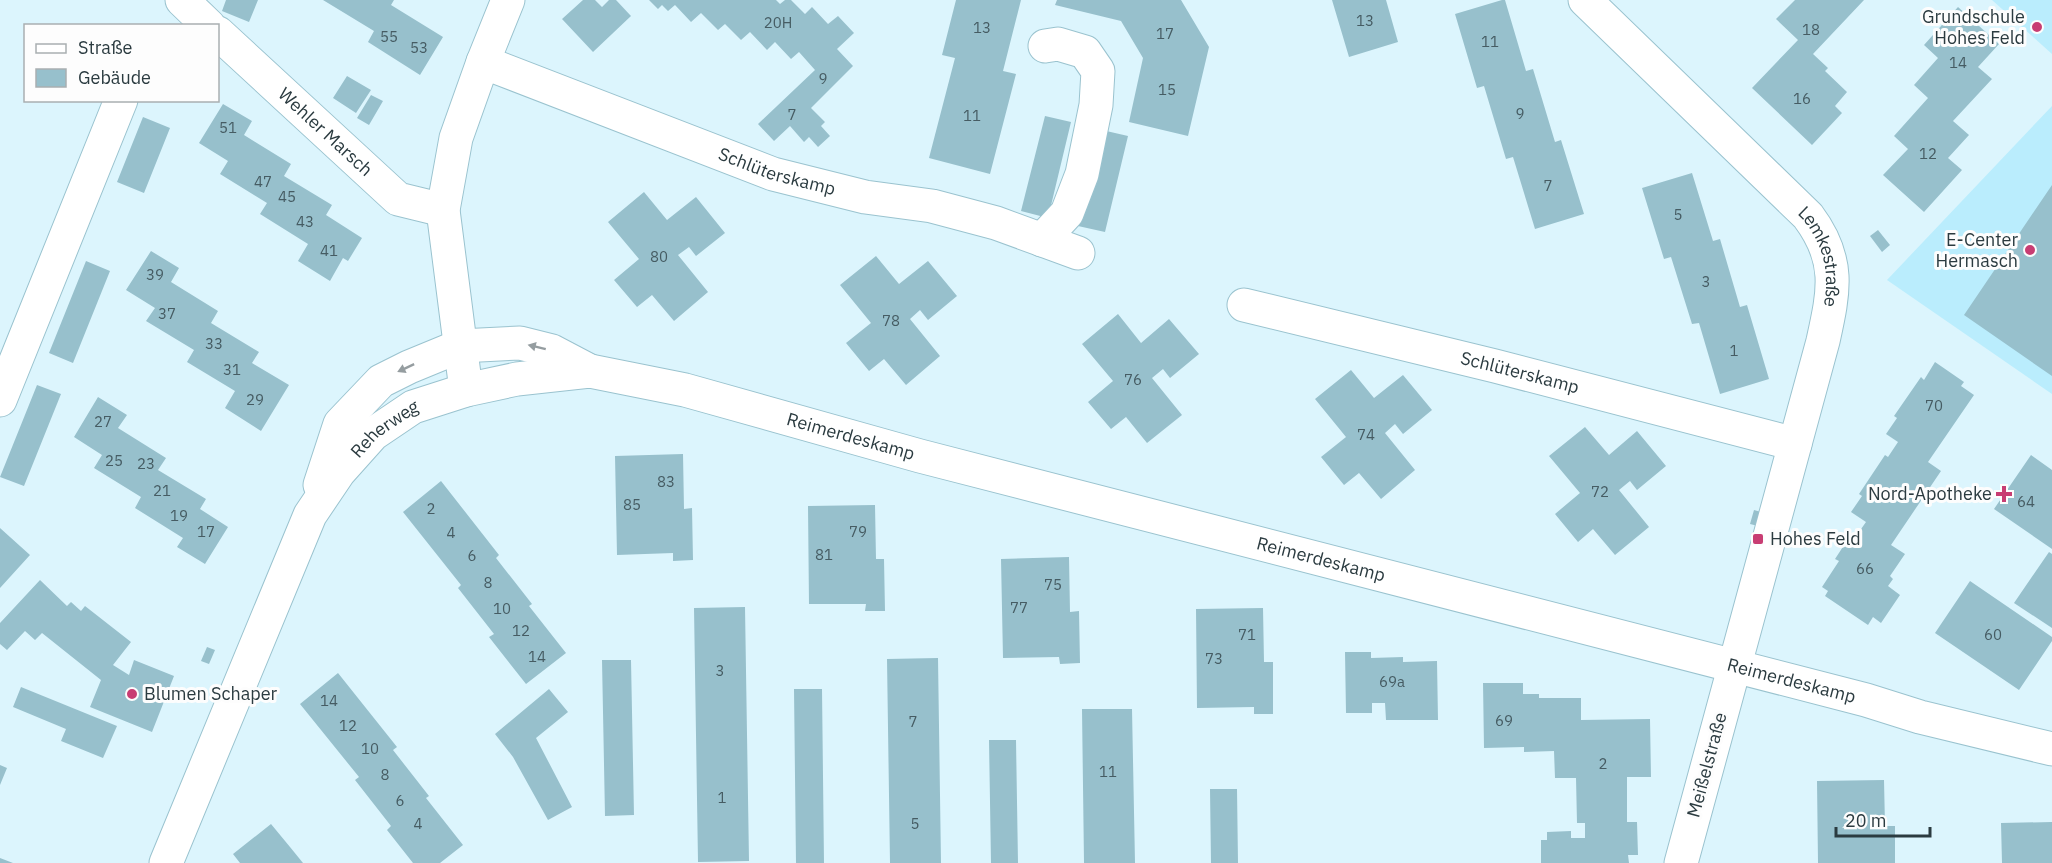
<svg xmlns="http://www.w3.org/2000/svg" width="2052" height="863" viewBox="0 0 2052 863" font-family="'IBM Plex Sans',sans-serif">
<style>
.built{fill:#baedfd}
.building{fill:#97c0cc}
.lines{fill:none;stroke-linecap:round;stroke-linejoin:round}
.minor-casing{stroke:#9ac3cf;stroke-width:35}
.major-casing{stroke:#9ac3cf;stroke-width:35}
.minor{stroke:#fff;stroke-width:33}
.major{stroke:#fff;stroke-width:33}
.oneway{fill:#959da0}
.poi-dot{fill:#c83d73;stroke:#fdfdfd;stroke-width:2}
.labels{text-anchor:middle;stroke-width:6;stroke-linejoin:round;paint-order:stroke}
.number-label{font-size:15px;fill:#465c63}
.poi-label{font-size:18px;fill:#2b3b40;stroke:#fdfdfd;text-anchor:end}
.street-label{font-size:18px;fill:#2b3b40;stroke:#fdfdfd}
</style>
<rect width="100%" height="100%" fill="#dcf5fd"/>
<path class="built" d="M1992,0h60v54z
M2052,106v288l-165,-114z"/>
<path class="building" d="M226,0h32l-9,22 -27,-11z
M323,0h71l-3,5 52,32 -23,38 -52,-33 6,-11z
M583,0h12l7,7 7,-7h7l15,16 -38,36 -31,-33z
M649,0h127l4,4 5,-4h6l14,14 7,-7 16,17 10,-8 16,17 -17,16 16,17 -42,42 14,14 -4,4 9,10 -12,11 -9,-10 -5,5 -14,-16 -16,15 -16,-17 57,-54 -16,-18 -8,7 -16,-17 -8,8 -17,-18 -9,8 -16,-16 -7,6 -17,-17 -10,9 -16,-17 -7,6 -6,-6 -4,4z
M956,0h65l-18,71 13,3 -26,100 -61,-16 26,-100 -13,-3z
M1057,0h124l28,47 -21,89 -59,-14 14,-64 -22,-37 -66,-16z
M1332,0h54l12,42 -49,15z
M1502,0h3l21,71 7,-2 22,73 6,-2 23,74 -49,15 -22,-72 -7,2 -22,-73 -7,2 -22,-74z
M1795,0h69l-51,54 15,14 -3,3 22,21 -12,14 7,7 -30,32 -60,-57 46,-48 -22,-21z
M1958,7l41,37 -21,23 14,12 -39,42 16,14 -21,23 14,12 -38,42 -41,-37 25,-26 -14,-13 34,-38 -14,-13 24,-27 -14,-13z
M347,76l24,14 -15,23 -23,-15z
M371,95l12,6 -14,24 -12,-7z
M223,104l29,17 -8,14 47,29 -7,12 48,29 -6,10 36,23 -14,23 -5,-3 -13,23 -32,-20 10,-17 -48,-30 7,-11 -47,-29 8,-13 -29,-18z
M1045,116l26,6 -23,96 -27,-7z
M143,117l27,11 -26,65 -27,-11z
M1102,130l26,6 -23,96 -27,-6z
M1692,173l21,68 7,-2 20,68 7,-2 22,74 -49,15 -21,-71 -7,1 -21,-67 -7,2 -22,-71z
M2052,185v191l-88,-61z
M644,192l23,28 29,-23 29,36 -29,23 -7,-9 -11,8 30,37 -34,29 -22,-26 -15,12 -23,-27 25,-21 -31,-37z
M1878,230l12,15 -8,7 -12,-16z
M151,251l28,17 -8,14 47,29 -7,12 48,29 -7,11 37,22 -28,46 -36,-23 10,-17 -48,-29 7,-12 -48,-29 9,-13 -29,-18z
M876,256l23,28 29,-23 29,35 -29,24 -8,-10 -10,9 30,37 -34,29 -22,-26 -15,12 -23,-28 25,-20 -31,-38z
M86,261l24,10 -37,92 -24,-10z
M1118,314l23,29 28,-24 30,35 -29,24 -7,-9 -11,9 30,37 -35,28 -21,-26 -15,12 -23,-27 25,-21 -31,-37z
M1935,362l29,20 -3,4 13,9 -46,67 13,9 -50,74 14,9 -15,22 3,3 -5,7 12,9 -19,28 -8,-6 -5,8 -43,-29 3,-5 -6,-4 17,-26 -4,-2 15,-23 4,3 12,-17 -15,-10 11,-16 -3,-2 26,-39 3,2 10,-15 -12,-8 11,-16 -3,-2 27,-39 3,3z
M1351,370l23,28 29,-23 29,35 -29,24 -8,-10 -10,9 30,37 -34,29 -22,-26 -15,12 -23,-28 25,-20 -31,-38z
M37,385l24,9 -37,92 -24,-9z
M98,397l29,18 -9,13 48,30 -8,12 48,29 -6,10 28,18 -23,37 -28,-17 6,-9 -48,-30 6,-11 -47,-29 8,-13 -28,-18z
M1585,427l24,28 28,-24 29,35 -29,24 -7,-9 -11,9 30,37 -34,28 -22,-26 -15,13 -23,-28 25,-21 -31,-37z
M683,454l1,55 8,-1 1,52 -20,1v-8l-56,2 -2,-99z
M2031,455l21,15v79l-58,-40z
M441,481l58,74 -3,3 36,46 -3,2 37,47 -40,31 -37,-47 5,-3 -36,-46 3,-3 -58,-73z
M875,505l1,54h8l1,52h-20l1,-7h-57l-1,-98z
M1754,510l7,2 -3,14 -8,-2z
M0,528l30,27 -30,33z
M2049,552l3,2v74l-38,-25z
M1069,557l1,55 9,-1 1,52 -20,1 -1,-7 -56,1 -2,-99z
M40,580l27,26 4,-4 10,9 4,-5 46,36 -18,23 16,10 5,-15 40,16 -22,56 -62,-25 11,-27 -59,-47 -7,7 -10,-9 -18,19 -7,-6v-21z
M1970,581l82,56v4l-33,49 -84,-57z
M745,607l4,254 -51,1 -4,-254z
M1263,608l1,54h9v52h-19v-7l-57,1 -1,-99z
M207,647l8,3 -6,14 -8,-3z
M1345,652h26v6l32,-1v5l34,-1 1,59h-52l-1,-17h-13v10h-26z
M938,658l3,205h-51l-3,-204z
M602,660h29l3,155 -29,1z
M338,673l59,74 -4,3 36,46 -3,2 37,47 -23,18h-27l-26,-33 4,-4 -36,-46 4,-3 -59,-73z
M1483,683h40v11h16v4h42v22l69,-1 1,58h-24v45h10l1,33h-10l1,8h-88v-23h6v-8l24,-1v7h14v-15h-8l-1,-45h-21l-1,-27 -30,1v-5l-40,1z
M21,687l96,39 -14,32 -42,-17 5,-12 -53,-22z
M549,689l19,23 -32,26 36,69 -24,13 -35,-63 -18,-23z
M794,689h28l2,174h-28z
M1082,709h50l3,154h-51z
M989,740h27l2,123h-27z
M0,765l7,3 -7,17z
M1884,780l1,46h10v37h-77l-1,-82z
M1210,789h27l1,74h-27z
M2052,822v41h-50l-1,-40z
M271,824l19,23 13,16h-63l-7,-9z
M0,858l13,5h-13z"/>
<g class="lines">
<defs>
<g id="minor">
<path d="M182,0l27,26"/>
<path id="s1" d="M1585,0l223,216c33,44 26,75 15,125l-142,522"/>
<path id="s2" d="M218,33l180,166 45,11"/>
<path id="s3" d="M483,62l290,112 92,23 67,9 64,17 82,30"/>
<path d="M1042,240l25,-27 15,-39 14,-69 2,-34 -13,-19 -27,-8 -13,2"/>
<path id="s4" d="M1244,305l251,61 300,78"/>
<path d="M466,390l-23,-180 13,-72 27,-76 25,-62"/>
<path d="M0,400l121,-300"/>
</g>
<g id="major">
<path d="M320,485l20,-61 41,-43 28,-14 51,-21 60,-3 32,8 38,20"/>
<path id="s5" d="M166,863l144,-348 29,-43 34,-38 40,-27 53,-17 51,-11 73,-8 95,19 235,66 946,244 54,17 132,32"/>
</g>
</defs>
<use href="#minor" class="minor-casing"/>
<use href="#major" class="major-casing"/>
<use href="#minor" class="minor"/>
<use href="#major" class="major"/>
</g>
<defs><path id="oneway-solid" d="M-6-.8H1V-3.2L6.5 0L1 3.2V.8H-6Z" transform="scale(1.5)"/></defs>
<g class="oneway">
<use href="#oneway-solid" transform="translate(537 347) rotate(-166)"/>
<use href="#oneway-solid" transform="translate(406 368) rotate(155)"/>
</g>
<g class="poi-dot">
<circle cx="2037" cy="27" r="6"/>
<circle cx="2030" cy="250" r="6"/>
<path d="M2001 485h6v6h6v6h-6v6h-6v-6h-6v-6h6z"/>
<rect x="1752" y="533" width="12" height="12" rx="3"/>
<circle cx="132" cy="694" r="6"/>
</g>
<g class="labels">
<g class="number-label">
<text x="1365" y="26">13</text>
<text x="778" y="28">20H</text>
<text x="982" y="33">13</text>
<text x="1811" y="35">18</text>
<text x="1165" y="39">17</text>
<text x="389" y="42">55</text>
<text x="1490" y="47">11</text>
<text x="419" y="53">53</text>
<text x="1958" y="68">14</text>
<text x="823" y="84">9</text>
<text x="1167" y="95">15</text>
<text x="1802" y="104">16</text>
<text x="1520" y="119">9</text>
<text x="792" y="120">7</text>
<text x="972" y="121">11</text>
<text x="228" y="133">51</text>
<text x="1928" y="159">12</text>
<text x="263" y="187">47</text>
<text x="1548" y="191">7</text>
<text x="287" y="202">45</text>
<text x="1678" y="220">5</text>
<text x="305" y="227">43</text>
<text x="329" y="256">41</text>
<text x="659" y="262">80</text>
<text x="155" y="280">39</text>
<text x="1706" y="287">3</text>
<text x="167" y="319">37</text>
<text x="891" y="326">78</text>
<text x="214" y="349">33</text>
<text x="1734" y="356">1</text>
<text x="232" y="375">31</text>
<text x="1133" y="385">76</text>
<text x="255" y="405">29</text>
<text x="1934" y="411">70</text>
<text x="103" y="427">27</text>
<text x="1366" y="440">74</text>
<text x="114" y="466">25</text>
<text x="146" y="469">23</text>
<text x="666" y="487">83</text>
<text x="162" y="496">21</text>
<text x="1600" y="497">72</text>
<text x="2026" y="507">64</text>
<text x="632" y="510">85</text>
<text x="431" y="514">2</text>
<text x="179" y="521">19</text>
<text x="206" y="537">17</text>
<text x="858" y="537">79</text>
<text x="451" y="538">4</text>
<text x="824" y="560">81</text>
<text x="472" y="561">6</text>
<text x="1865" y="574">66</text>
<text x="488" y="588">8</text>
<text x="1053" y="590">75</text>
<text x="1019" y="613">77</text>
<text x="502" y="614">10</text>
<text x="521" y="636">12</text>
<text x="1247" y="640">71</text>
<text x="1993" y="640">60</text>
<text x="537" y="662">14</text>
<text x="1214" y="664">73</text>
<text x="720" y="676">3</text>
<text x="1392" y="687">69a</text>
<text x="329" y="706">14</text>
<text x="1504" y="726">69</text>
<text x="913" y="727">7</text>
<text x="348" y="731">12</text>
<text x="370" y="754">10</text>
<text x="1603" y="769">2</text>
<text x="1108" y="777">11</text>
<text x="385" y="780">8</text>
<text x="722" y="803">1</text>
<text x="400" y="806">6</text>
<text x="418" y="829">4</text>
<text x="915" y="829">5</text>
</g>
<g class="poi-label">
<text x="2025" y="23">Grundschule<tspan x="2025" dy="21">Hohes Feld</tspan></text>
<text x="2018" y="246">E-Center<tspan x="2018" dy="21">Hermasch</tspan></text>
<text x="1992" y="500">Nord-Apotheke</text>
<text x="1770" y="545" text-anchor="start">Hohes Feld</text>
<text x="144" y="700" text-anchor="start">Blumen Schaper</text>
</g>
<g class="street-label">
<text dy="6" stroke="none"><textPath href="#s2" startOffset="146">Wehler Marsch</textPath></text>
<text dy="6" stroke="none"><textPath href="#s3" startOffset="314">Schlüterskamp</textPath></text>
<text dy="6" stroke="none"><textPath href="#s1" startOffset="354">Lemkestraße</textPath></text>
<text dy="6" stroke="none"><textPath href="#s4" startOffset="284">Schlüterskamp</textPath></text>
<text dy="6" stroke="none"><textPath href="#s5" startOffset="492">Reherweg</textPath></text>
<text dy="6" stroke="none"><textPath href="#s5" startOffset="978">Reimerdeskamp</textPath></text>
<text dy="6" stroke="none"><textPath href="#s5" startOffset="1464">Reimerdeskamp</textPath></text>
<text dy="6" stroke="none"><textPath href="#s5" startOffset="1950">Reimerdeskamp</textPath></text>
<text transform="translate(1707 765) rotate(-75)" y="6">Meißelstraße</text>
</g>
</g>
<rect x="24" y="24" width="195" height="78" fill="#fdfdfd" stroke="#a9afb1" stroke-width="1.5"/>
<rect x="36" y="44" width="30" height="9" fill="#ffffff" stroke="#a9afb1" stroke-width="1.5"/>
<text x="78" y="54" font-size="18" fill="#2b3b40">Straße</text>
<rect x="36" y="69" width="30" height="18" fill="#97c0cc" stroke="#a9afb1" stroke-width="1.5"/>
<text x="78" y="84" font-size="18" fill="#2b3b40">Gebäude</text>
<path d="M1836 827v9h94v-9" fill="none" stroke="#2b3b40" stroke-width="3"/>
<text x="1845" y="827" font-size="18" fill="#2b3b40" stroke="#fdfdfd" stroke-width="4.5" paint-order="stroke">20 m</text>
</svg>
